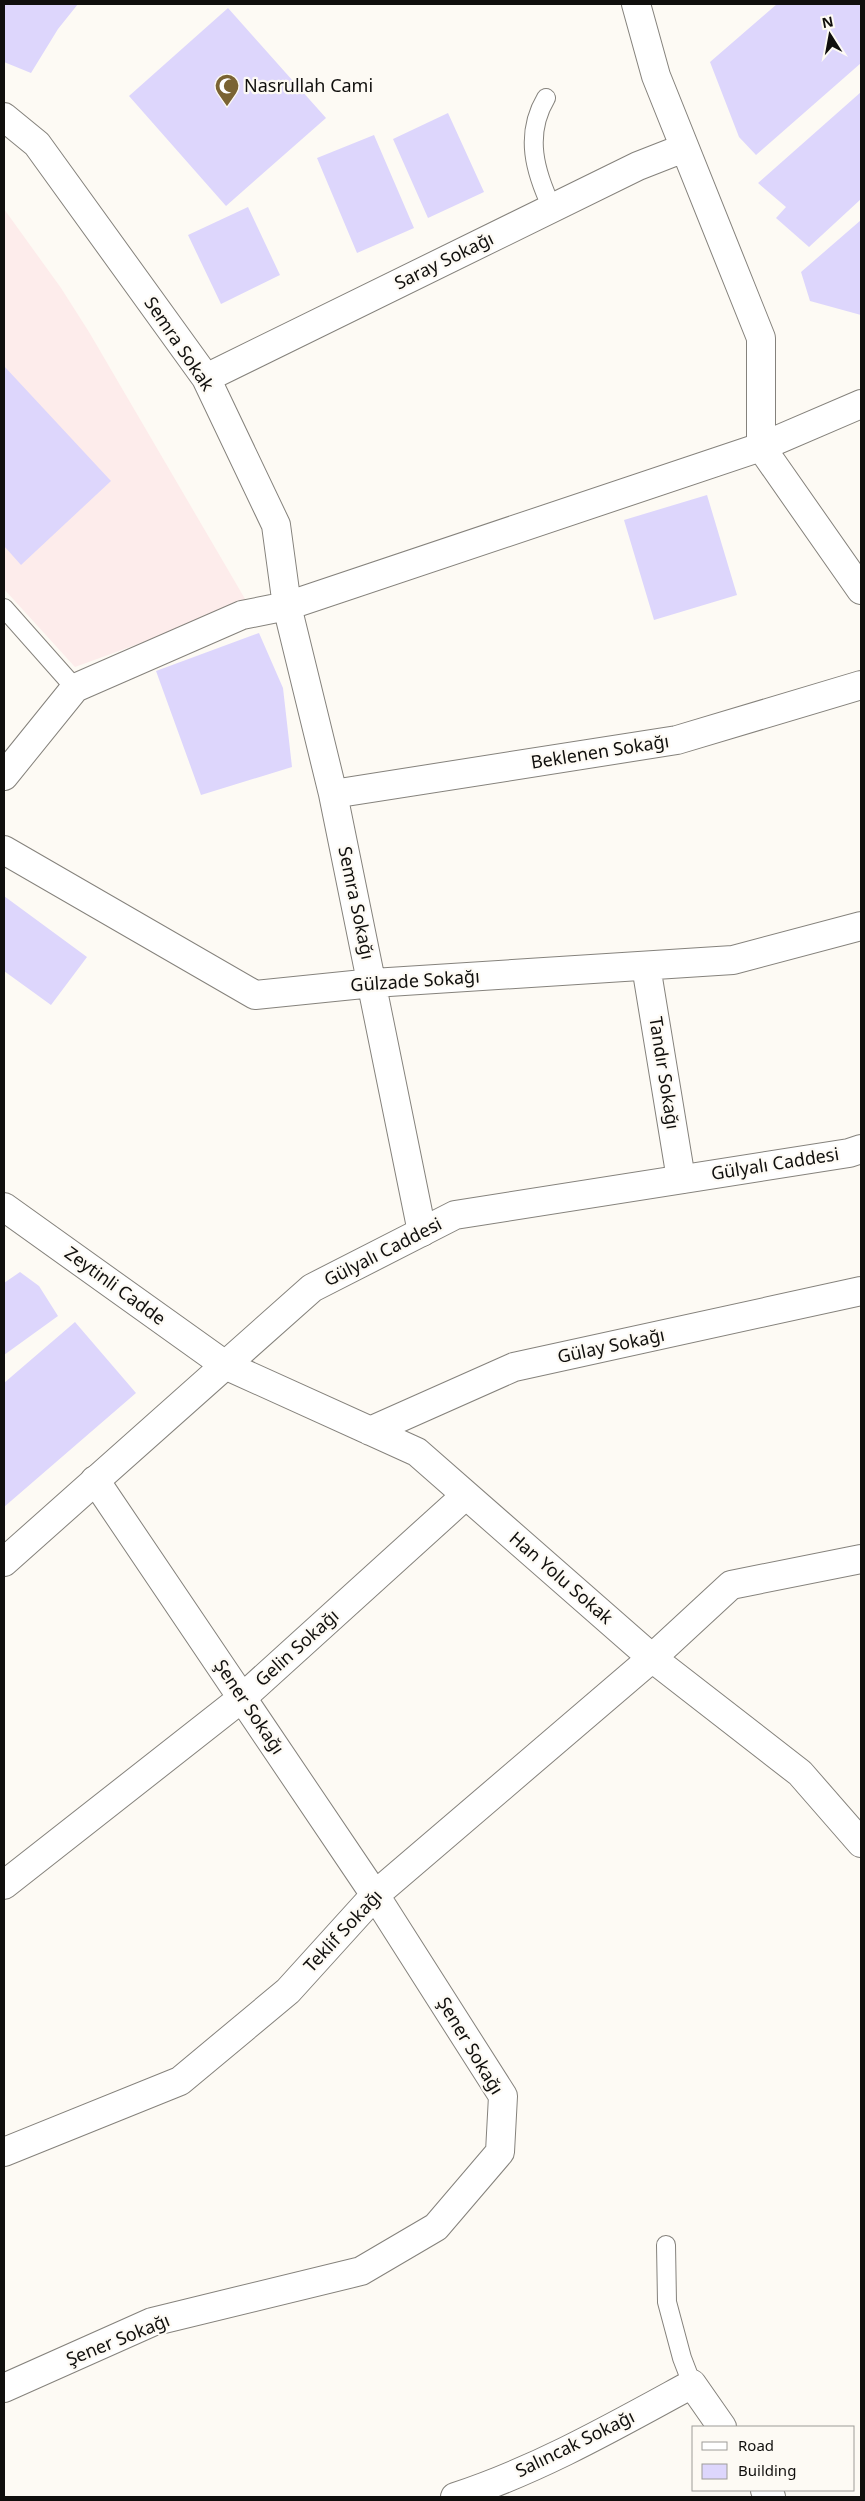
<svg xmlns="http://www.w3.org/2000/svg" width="865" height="2501" viewBox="0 0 865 2501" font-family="'Noto Sans',sans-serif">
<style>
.education{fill:#fdeceb}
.building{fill:#ddd6fc}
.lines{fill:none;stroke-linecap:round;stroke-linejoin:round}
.service-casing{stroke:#85827c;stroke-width:20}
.minor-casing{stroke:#85827c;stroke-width:30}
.tertiary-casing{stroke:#85827c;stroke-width:30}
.service{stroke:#fff;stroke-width:18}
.minor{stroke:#fff;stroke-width:28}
.tertiary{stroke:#fff;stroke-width:28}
.labels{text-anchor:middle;stroke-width:4.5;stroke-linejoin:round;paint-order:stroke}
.poi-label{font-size:18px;fill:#100f0d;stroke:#fdfaf4;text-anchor:start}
.street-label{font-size:18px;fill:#100f0d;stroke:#fdfaf4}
</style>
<rect width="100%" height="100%" fill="#fdfaf4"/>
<path class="education" d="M4,209l57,79 28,44 159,272 -173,63 -71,-78z"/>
<path class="building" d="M4,4h74l-20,25 -27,44 -27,-11z
M777,4h84v59l-105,92 -17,-18 -29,-75z
M228,8l98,110 -100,88 -97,-110z
M861,92v107l-52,48 -33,-29 10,-11 -28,-24z
M448,113l36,79 -56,26 -35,-79z
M374,135l40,93 -57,25 -40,-95z
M248,207l32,68 -59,29 -33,-69z
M861,220v95l-51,-14 -9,-29z
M4,366l107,115 -90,84 -17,-19z
M707,495l30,100 -83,25 -30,-100z
M259,633l24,55 9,79 -91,28 -45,-124z
M4,896l83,61 -36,48 -47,-34z
M20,1272l19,14 19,30 -54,39v-72z
M75,1322l61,71 -132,114v-124z"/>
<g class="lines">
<defs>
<path id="service" d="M546,98c-22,37 -11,74 6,110
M4,608l71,80
M666,2245l1,57 15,56 10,26"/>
<path id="minor" d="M636,4l20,72 105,262v109
M4,117l33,27 169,234 70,147 11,81 46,188 89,438
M206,378l432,-212 46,-18
M761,447l100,143
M4,776l71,-88 167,-73 45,-9 474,-159 100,-43
M333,794l344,-54 184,-55
M4,850l251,145 118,-12 360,-23 128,-34
M646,966l35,213
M225,1365l192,87 235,206 148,115 61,70
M370,1431l144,-64 347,-76
M4,1885l238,-187 224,-203
M4,2152l176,-71 108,-90 87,-96 277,-237 79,-73 130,-26
M4,2388l148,-66 209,-51 75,-44 64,-75 3,-56 -128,-201 -280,-415
M765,2490l6,7
M455,2497c83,-27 160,-71 237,-113l30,43"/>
<path id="tertiary" d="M4,1207l221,158
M4,1562l308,-274 143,-73 394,-62 12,-4"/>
</defs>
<use href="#service" class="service-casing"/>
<use href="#minor" class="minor-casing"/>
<use href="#tertiary" class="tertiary-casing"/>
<use href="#service" class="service"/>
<use href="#minor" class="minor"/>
<use href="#tertiary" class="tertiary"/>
</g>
<defs>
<symbol id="mosque-pin" viewBox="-11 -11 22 30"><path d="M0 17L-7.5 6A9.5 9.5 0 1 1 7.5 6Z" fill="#7a6333" stroke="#fdfaf4"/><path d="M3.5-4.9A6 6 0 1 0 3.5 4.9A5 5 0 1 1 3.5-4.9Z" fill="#fff"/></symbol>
</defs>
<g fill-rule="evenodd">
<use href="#mosque-pin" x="213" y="72" width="28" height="38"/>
</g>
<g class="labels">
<g class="poi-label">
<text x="244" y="92">Nasrullah Cami</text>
</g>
<g class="street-label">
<text transform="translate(444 261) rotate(-26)" y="6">Saray Sokağı</text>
<text transform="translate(179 344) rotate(56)" y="6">Semra Sokak</text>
<text transform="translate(600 752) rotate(-9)" y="6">Beklenen Sokağı</text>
<text transform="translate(356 903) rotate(78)" y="6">Semra Sokağı</text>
<text transform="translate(415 981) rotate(-4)" y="6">Gülzade Sokağı</text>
<text transform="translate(664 1073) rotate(81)" y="6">Tandır Sokağı</text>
<text transform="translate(775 1164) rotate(-9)" y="6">Gülyalı Caddesi</text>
<text transform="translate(383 1252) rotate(-27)" y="6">Gülyalı Caddesi</text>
<text transform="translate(115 1286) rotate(36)" y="6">Zeytinli Cadde</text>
<text transform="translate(611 1346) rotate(-12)" y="6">Gülay Sokağı</text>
<text transform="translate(561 1578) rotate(41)" y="6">Han Yolu Sokak</text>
<text transform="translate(297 1648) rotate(-42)" y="6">Gelin Sokağı</text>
<text transform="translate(249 1707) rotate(56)" y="6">Şener Sokağı</text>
<text transform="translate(343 1931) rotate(-47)" y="6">Teklif Sokağı</text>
<text transform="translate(470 2046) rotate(59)" y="6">Şener Sokağı</text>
<text transform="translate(118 2340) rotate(-22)" y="6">Şener Sokağı</text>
<text transform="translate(575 2444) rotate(-26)" y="6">Salıncak Sokağı</text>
</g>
</g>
<rect width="865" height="2501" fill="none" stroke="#100f0d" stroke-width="10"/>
<rect x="692" y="2426" width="162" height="65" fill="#fdfaf4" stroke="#9e9c98"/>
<rect x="702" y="2442" width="25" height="8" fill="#ffffff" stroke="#9e9c98"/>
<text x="738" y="2451" font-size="15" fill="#100f0d">Road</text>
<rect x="702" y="2464" width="25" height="15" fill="#ddd6fc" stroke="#9e9c98"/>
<text x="738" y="2476" font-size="15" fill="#100f0d">Building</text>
<g transform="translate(830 35) rotate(349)" stroke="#fdfaf4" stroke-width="4" paint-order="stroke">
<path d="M0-4L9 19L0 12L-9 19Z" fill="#100f0d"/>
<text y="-8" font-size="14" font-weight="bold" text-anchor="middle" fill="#100f0d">N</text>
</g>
</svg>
